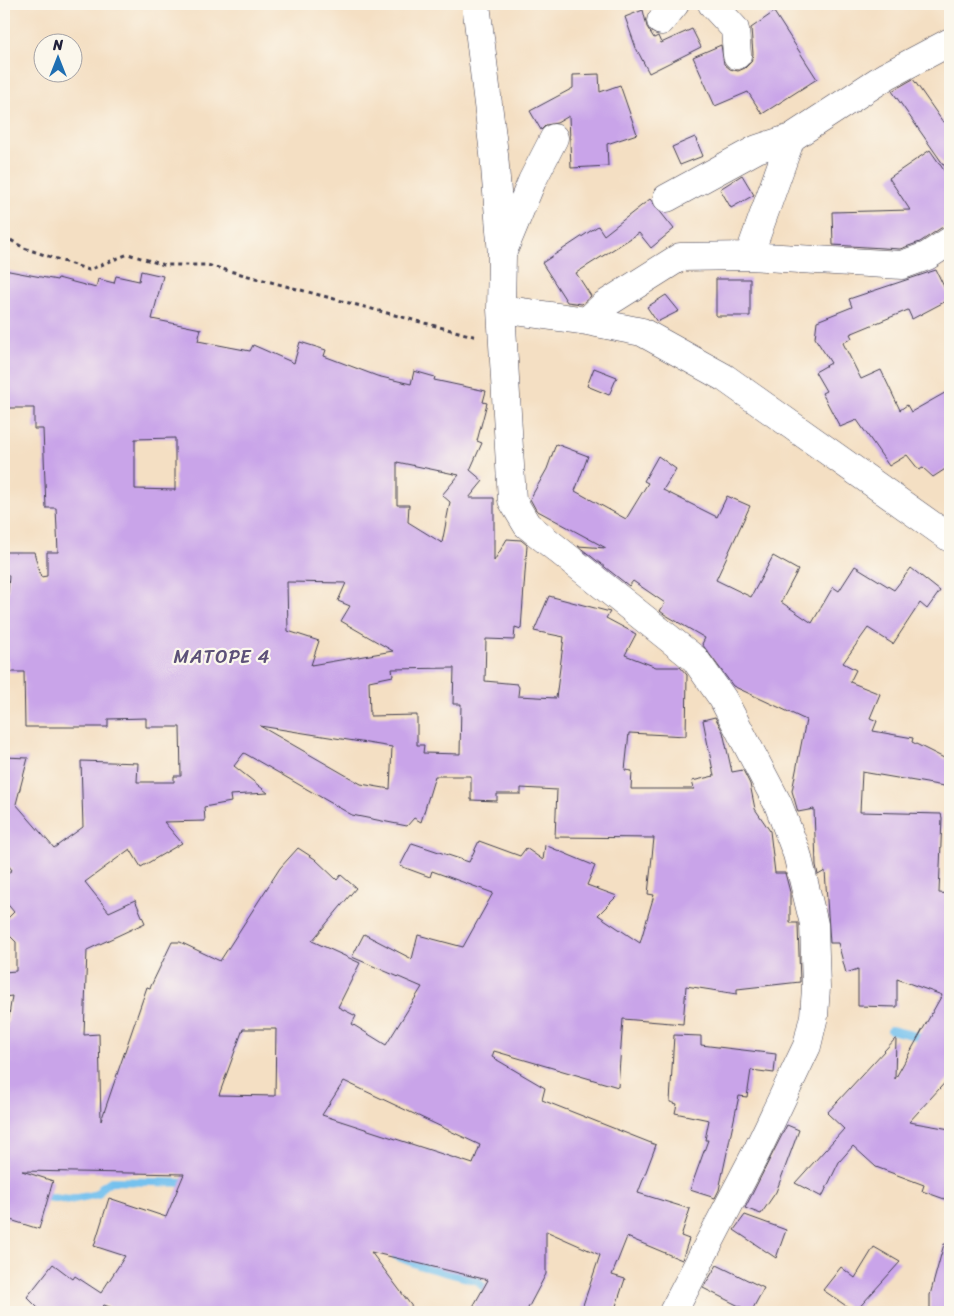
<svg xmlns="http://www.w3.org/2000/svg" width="954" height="1316" viewBox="0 0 954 1316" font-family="Sriracha,sans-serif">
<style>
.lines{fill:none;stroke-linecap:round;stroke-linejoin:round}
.stream{stroke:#74c1ee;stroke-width:8}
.building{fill:#c9a4e9;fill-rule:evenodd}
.minor-casing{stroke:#423e4f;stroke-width:29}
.path{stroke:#423e4f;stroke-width:3;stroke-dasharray:4 4;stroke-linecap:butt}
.minor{stroke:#fff;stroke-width:28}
.labels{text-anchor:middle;stroke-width:4.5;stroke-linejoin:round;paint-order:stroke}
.quarter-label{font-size:19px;letter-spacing:1px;fill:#5c5078;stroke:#fbf7ec}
</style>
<rect width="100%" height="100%" fill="#fbf7ec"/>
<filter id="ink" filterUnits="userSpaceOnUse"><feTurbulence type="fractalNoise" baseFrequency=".02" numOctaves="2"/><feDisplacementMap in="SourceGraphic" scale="10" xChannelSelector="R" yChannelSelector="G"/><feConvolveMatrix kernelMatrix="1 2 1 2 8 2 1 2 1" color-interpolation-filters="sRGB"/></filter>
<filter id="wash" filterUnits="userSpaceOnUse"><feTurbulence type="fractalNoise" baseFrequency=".0096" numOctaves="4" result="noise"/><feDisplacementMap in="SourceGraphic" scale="20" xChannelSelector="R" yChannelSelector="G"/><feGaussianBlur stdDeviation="1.12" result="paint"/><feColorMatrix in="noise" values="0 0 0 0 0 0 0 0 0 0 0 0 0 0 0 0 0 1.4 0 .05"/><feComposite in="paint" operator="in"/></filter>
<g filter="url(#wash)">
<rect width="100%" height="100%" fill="#f4dfc3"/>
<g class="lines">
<path class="stream" d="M891,1030l37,9
M38,1196l31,4 29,-6 4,-7 9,-6 79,2
M396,1256l25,10 57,15 11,13"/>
</g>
<g id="blocks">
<path class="building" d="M643,10l4,17 7,11 4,-2 3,7 31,-14 9,18 -52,26 -13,-25 -11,-31z
M774,12l43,67 -55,35 -14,-22 -33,14 -22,-49 28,-12 3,19 6,5 8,2 7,-3 6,-6 2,-8 -2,-26z
M599,74l1,18 20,-7 17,49 -30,10 1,22 -37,2 -2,-52 -12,7 -11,2 -5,5 -11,-19 43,-23v-13z
M913,79l30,43 7,-4v56l-58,-83z
M695,137l8,19 -23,9 -8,-18z
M930,150l20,29v47l-9,2 -21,14 -20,7 -67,-4 -1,-33 78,-2 -21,-32z
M742,175l12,20 -23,13 -11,-19z
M650,199l24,30 -23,19 -12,-15 -63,40 15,23 -9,8 -15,-2 -25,-39 56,-37 6,9z
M4,270l53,10 1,-2 38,10 2,-9 16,4 2,-7 23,5 2,-10 22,5 -11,43 49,10 -3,12 52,10 3,-6 41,18 6,-21 26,8 -2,6 53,20 34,8 3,-13 21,6 -1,3 52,11 -3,11 4,1 -10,38 5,2 -12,27 13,11 -14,17h25v63l13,-22 14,1 6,5 -6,84 -6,-2 -1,13 -28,-1 -1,42 32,3 2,3 -1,9 38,2 8,-61 -30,-6 15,-35 61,16 -4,6 30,16 -11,21 31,12h24l7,8 -1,61 -57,-3 -4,37 7,1 -1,18h63l-2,-8 22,-5 -11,-56 12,-3 8,15 9,40 11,-2 7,14 5,25 15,22 5,42h10l5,19v31h8v3l2,56 -63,7v5l-51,-8 -3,38 -60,-5 -5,68 -124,-36 -2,6 53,31 -3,12 114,45 -18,48 52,16 -9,27 8,3 -7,21 -55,-23 -15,38 13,4 -11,33h-24l-8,-4 18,-53 -54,-24v43l-20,38h-56l18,-32 -117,-28 45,60h-292l-20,-7 -6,7h-56l-15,-15 26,-33 20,15 2,-3 26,17 24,-37 -31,-10 15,-48 57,19 18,-43 -162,-3 31,10 -14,48 -35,-11v-171l8,-51 -8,1v-25l12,-1v-29l-12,-12v-8l10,-10 -10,-12v-24l8,-6 -8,-10v-103l24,1 -12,46 38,44 29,-21 -2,-66 57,2 -1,19h37v-6h7l-1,-49h-34v-9l-38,1v8h-83l-1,-55h-16v-12l-4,-1v-42h2l3,-42h-5v-23h30l7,25 6,-1v-24h11l-2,-44h-10l-3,-79h-9v-21h-30zM175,438v52l-40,-1v-50zM397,462l62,13 -17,20 8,7 -8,41 -34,-21 1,-17h-12zM287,582l59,1 -8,18 12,5 -9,15 52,30 -82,14 8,-24 -31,-10zM454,668l-1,36h8l-1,50 -37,-1 1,-8h-7v-30l-47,1 -1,-35 24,-5 -1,-7zM260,726l132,21 -2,42 -29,-5zM244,753l108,62 55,11 7,-8 7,4 14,-46h36v24l26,1v-7h24v-6l36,2 -2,47 99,1 -6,56 6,1 -14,48 -42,-28 19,-19 -30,-11 8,-19 -50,-21 -2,15 -17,-12 -6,8 -41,-15 -10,21 -57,-19 -12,23 30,11 2,-6 61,22 -30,54 -45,-12 -6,24 -48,-25 -12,23 70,30 -36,58 -34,-21 4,-8 -18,-9 22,-44 -48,-22 44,-53 -15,-13 -4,5 -22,-21 -17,-11 -18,20 -60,93 -40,-19h-8l-22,46 -3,-1 -46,134 -2,-87 -15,1 3,-85 58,-27 -10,-23 -26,12 -24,-30 45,-33 11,18 41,-24 -18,-21 41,-1 -1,-14 27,-5 -1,-7 38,-2 -34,-27zM243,1029h33l-1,67 -56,-1zM344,1081l136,64 -7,19 -151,-49z
M936,270l14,29 -38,20 -4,-9 -58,24 2,4 -9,5 18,36 20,-9 19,40 7,-5 4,7 39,-22v76l-17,11 -10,-9 -4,2 -12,-15 -18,11 -32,-46 -17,7 -18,-34 4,-2 -11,-19 16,-9 -16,-25 2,-17 35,-14 -3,-8z
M716,279h34v37h-34z
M666,295l13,16 -22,11 -10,-15z
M594,368l23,9 -8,18 -22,-9z
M556,444l32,12 -13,35 51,28 22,-36 -4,-2 14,-25 18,13 -13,21 54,27 10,-21 23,10 -34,74 35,17 22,-41 25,14 -17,32 31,21 21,-36 6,4 16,-25 39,24 17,-22 29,23 -13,18 -7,-6 -27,41 -25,-16 -25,35 13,7 -6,12 30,12 -10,24 7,3 -4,10 40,7 -1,4 38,19v11l-6,14 -82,-14 -2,40 81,2 1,4 -3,75 11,1v183l-41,45 41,7v72l-28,-10 2,-6 -48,-18 -23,-21 -14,16 -17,35 -27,-14 49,-54 -17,-16 69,-75 -1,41 47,-84 -45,-16v28l-39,-1v-37l-12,4 -8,-30h-8l-5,-72 -7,4 -2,-10 -2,-56 -16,3 -6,-21 14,-71 -73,-34 -31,-42 3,-6 -41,-24 -4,-3 5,-8 -32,-22 -4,5 -51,-40 28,2 -70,-38 -6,-11 17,-30z
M674,1035l27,1v9l75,9 -2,19 -23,-3 -4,27 -8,-1 -20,94 -4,8 -25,-8 18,-50h-3l4,-20 -34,-7 2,-9 -7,-2z
M787,1125l12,5 -23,62 -15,22 -16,-6z
M745,1215l41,15 -10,28 -42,-28z
M944,1244l6,1v67h-20v-17z
M874,1247l26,15 -45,50 -32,-22 18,-23 14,11z
M717,1265l47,23 -13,24 -48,-24z"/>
</g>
</g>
<g filter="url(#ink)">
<use href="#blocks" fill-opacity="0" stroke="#423e4f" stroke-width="1"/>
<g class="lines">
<defs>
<path id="minor" d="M476,4l18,150 8,101 -1,54 11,191 15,25 168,134 28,40 55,105 19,50 17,70 2,64 -2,28 -7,30 -49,103 -85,163
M712,4l23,25 2,26
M661,21l14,-17
M667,198l90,-49 34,-11
M504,249l28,-68 22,-43
M749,256l42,-118 95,-62 64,-34
M501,309l86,12 55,11 83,46 225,160
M587,321l17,-16 76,-48 69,-1 153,9 25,-9 23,-15"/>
</defs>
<use href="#minor" class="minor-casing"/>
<path class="path" d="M4,236l20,12 65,22 39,-16 36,11h43l270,72"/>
<use href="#minor" class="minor"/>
</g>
</g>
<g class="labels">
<g class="quarter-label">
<text x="222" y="663">MATOPE 4</text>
</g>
</g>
<rect width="954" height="1316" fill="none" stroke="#fbf7ec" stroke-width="20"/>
<g transform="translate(58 58)"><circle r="24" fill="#fbf7ec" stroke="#a4a2a5"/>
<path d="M0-4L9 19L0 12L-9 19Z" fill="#1f6fb2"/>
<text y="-8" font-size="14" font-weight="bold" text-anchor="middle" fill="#22223b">N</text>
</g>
</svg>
